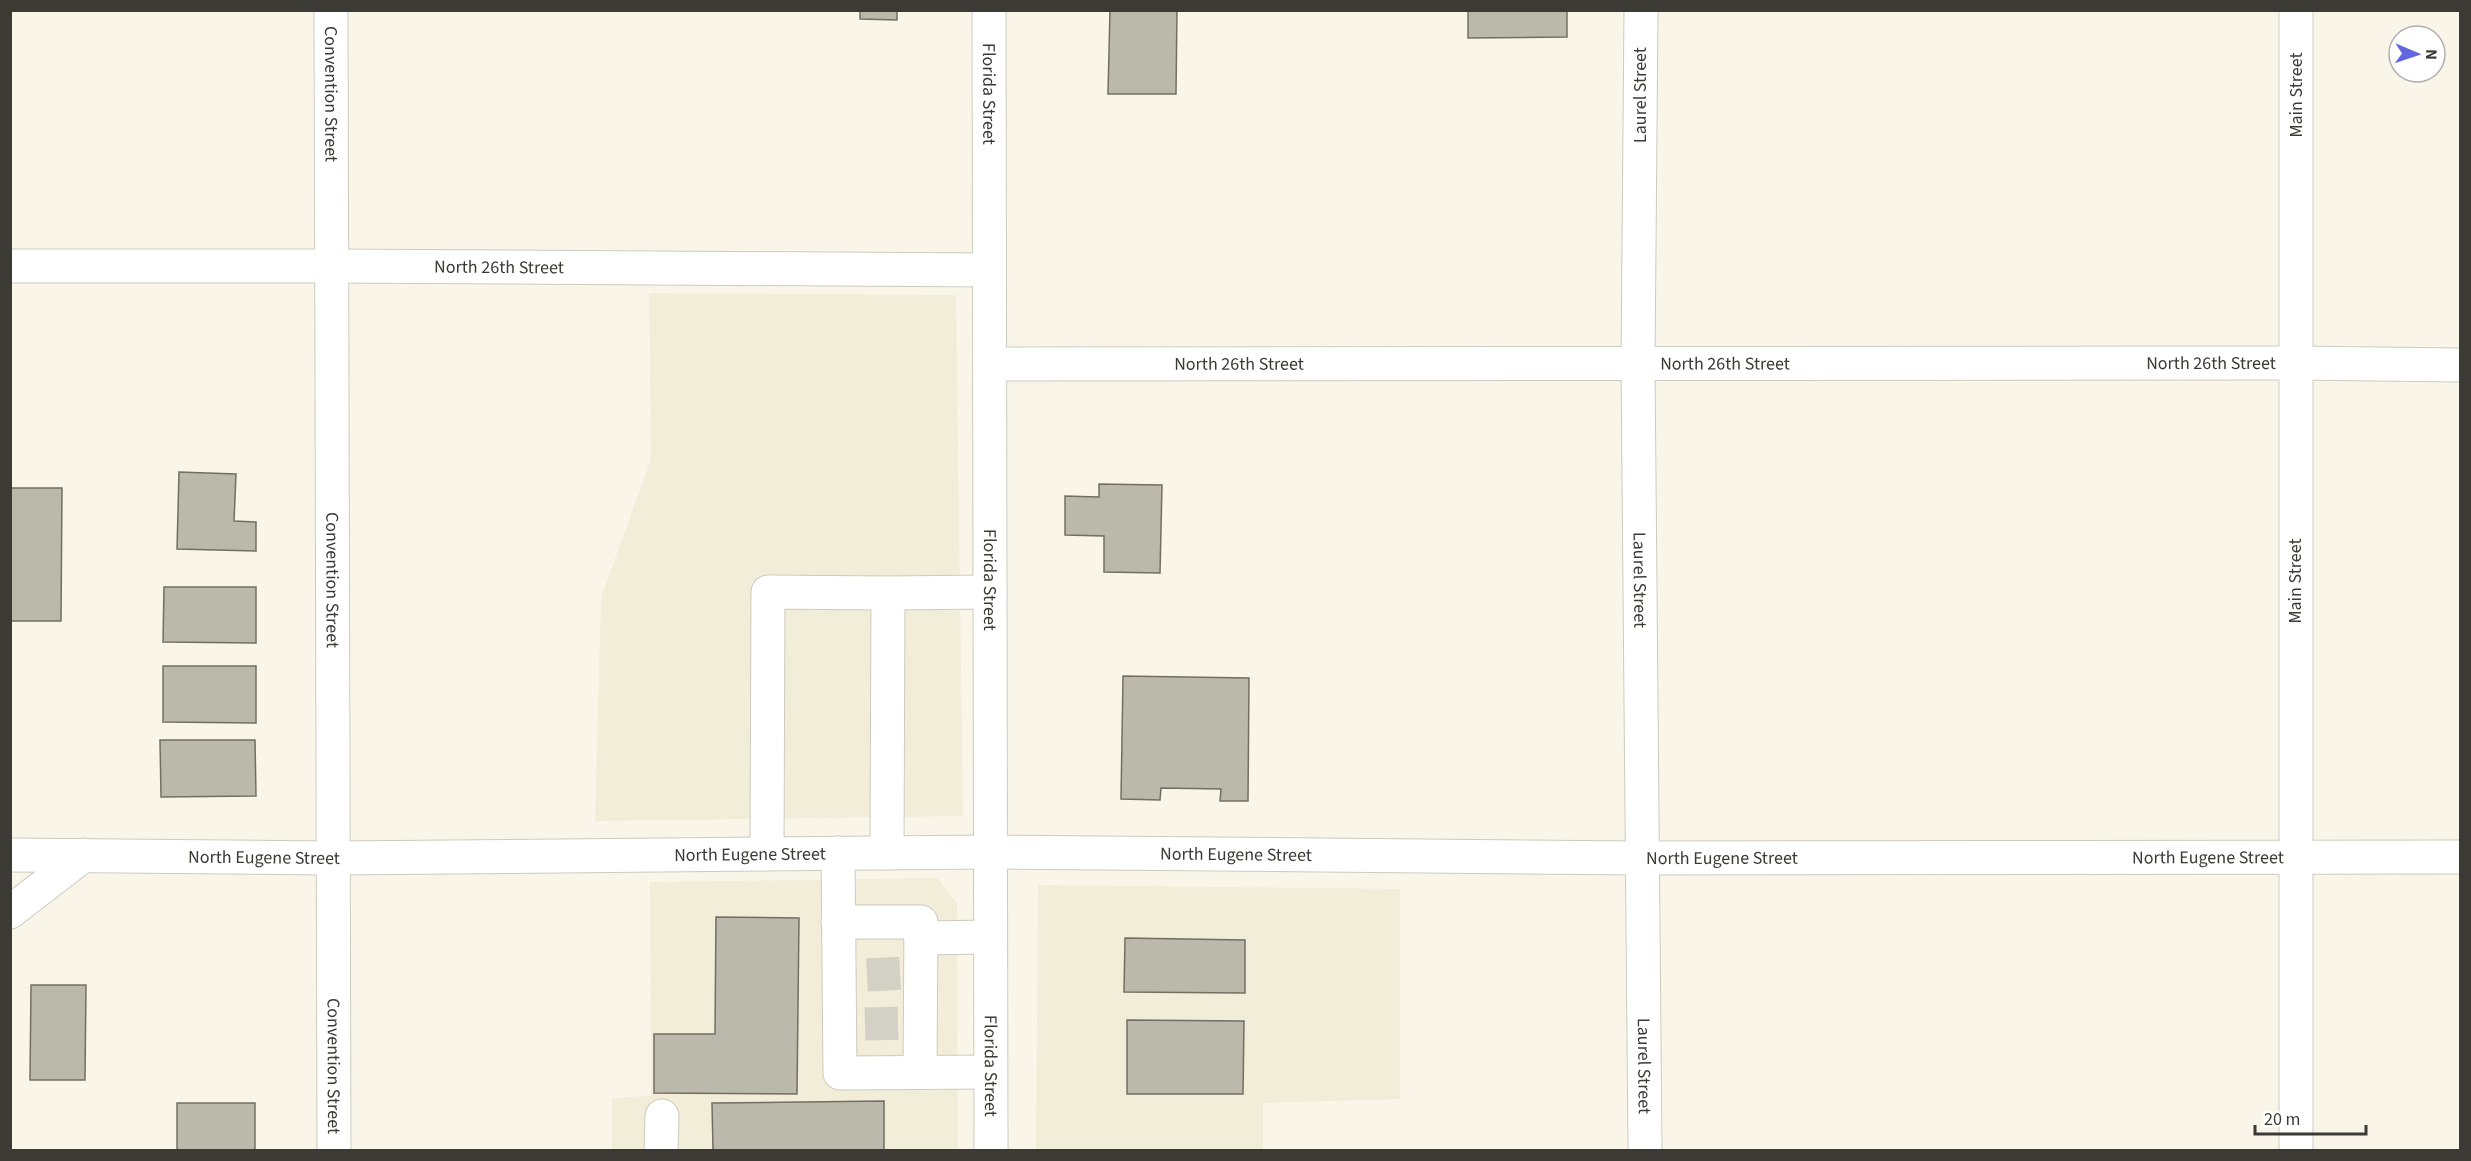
<svg xmlns="http://www.w3.org/2000/svg" width="2471" height="1161" viewBox="0 0 2471 1161" font-family="'Source Sans 3',sans-serif">
<style>
.built{fill:#f1edd8}
.building{fill:#bbb8ac;stroke:#716f64;stroke-width:1.5}
.lines{fill:none;stroke-linecap:round;stroke-linejoin:round}
.minor-tunnel{stroke:#d3d0c5;stroke-width:33;stroke-dasharray:33 16;stroke-linecap:butt}
.minor-casing{stroke:#cdcbbe;stroke-width:35}
.major-casing{stroke:#cdcbbe;stroke-width:35}
.minor{stroke:#fff;stroke-width:33}
.major{stroke:#fff;stroke-width:33}
.labels{text-anchor:middle;stroke-width:4.5;stroke-linejoin:round;paint-order:stroke}
.street-label{font-size:18px;fill:#3b3a35;stroke:#fff}
</style>
<rect width="100%" height="100%" fill="#f9f6e9"/>
<path class="built" d="M649,293l307,2 7,521 -368,5 6,-223 50,-139z
M937,878l20,25 1,247h-346v-52l39,-2 -1,-214z
M1038,885l362,4v210l-137,4v47h-227z"/>
<path class="building" d="M860,10h37v10l-37,-1z
M1110,10h67l-1,84h-68z
M1468,10h99v27l-99,1z
M179,472l57,2 -2,47 22,1v29l-79,-2z
M1099,484l63,1 -2,88 -56,-1v-36l-39,-1v-39l34,1z
M10,488h52l-1,133h-51z
M164,587h92v56l-93,-1z
M163,666h93v57l-93,-1z
M1123,676l126,2 -1,123h-28l1,-12 -60,-1 -1,12 -39,-1z
M160,740h95l1,56 -95,1z
M716,917l83,1 -2,176 -143,-1v-59h61z
M1125,938l120,2v53l-121,-1z
M31,985h55l-1,95h-55z
M1127,1020l117,1 -1,73h-116z
M884,1101v49h-171l-1,-47z
M177,1103h78v47h-78z"/>
<g class="lines">
<path class="minor-tunnel" d="M867,975l38,-2
M865,1024l40,-1"/>
<defs>
<g id="minor">
<path id="s1" d="M331,10l3,1140"/>
<path id="s2" d="M1641,10l-3,355 7,785"/>
<path d="M2296,10v1140"/>
<path id="s3" d="M10,266h322l657,4"/>
<path id="s4" d="M990,364l1306,-1 164,2"/>
<path d="M888,593l102,-1"/>
<path d="M838,853l2,220 150,-1"/>
<path d="M767,854l1,-262 120,1 -1,260"/>
<path id="s5" d="M10,855l323,3 657,-6 652,6 818,-1"/>
<path d="M10,912l74,-57"/>
<path d="M838,922h83l-1,150"/>
<path d="M921,938l69,-1"/>
<path d="M661,1150l1,-34"/>
</g>
<g id="major">
<path id="s6" d="M989,10l2,1140"/>
</g>
</defs>
<use href="#minor" class="minor-casing"/>
<use href="#major" class="major-casing"/>
<use href="#minor" class="minor"/>
<use href="#major" class="major"/>
</g>
<g class="labels">
<g class="street-label">
<text dy="6" stroke="none"><textPath href="#s1" startOffset="84">Convention Street</textPath></text>
<text dy="6" stroke="none"><textPath href="#s6" startOffset="84">Florida Street</textPath></text>
<text transform="translate(1640 95) rotate(-90)" y="6">Laurel Street</text>
<text transform="translate(2296 95) rotate(-90)" y="6">Main Street</text>
<text dy="6" stroke="none"><textPath href="#s3" startOffset="489">North 26th Street</textPath></text>
<text dy="6" stroke="none"><textPath href="#s4" startOffset="1221">North 26th Street</textPath></text>
<text dy="6" stroke="none"><textPath href="#s4" startOffset="249">North 26th Street</textPath></text>
<text dy="6" stroke="none"><textPath href="#s4" startOffset="735">North 26th Street</textPath></text>
<text dy="6" stroke="none"><textPath href="#s6" startOffset="570">Florida Street</textPath></text>
<text dy="6" stroke="none"><textPath href="#s1" startOffset="570">Convention Street</textPath></text>
<text dy="6" stroke="none"><textPath href="#s2" startOffset="570">Laurel Street</textPath></text>
<text transform="translate(2295 581) rotate(-90)" y="6">Main Street</text>
<text dy="6" stroke="none"><textPath href="#s5" startOffset="740">North Eugene Street</textPath></text>
<text dy="6" stroke="none"><textPath href="#s5" startOffset="1226">North Eugene Street</textPath></text>
<text dy="6" stroke="none"><textPath href="#s5" startOffset="2198">North Eugene Street</textPath></text>
<text dy="6" stroke="none"><textPath href="#s5" startOffset="254">North Eugene Street</textPath></text>
<text dy="6" stroke="none"><textPath href="#s5" startOffset="1712">North Eugene Street</textPath></text>
<text dy="6" stroke="none"><textPath href="#s1" startOffset="1056">Convention Street</textPath></text>
<text dy="6" stroke="none"><textPath href="#s6" startOffset="1056">Florida Street</textPath></text>
<text dy="6" stroke="none"><textPath href="#s2" startOffset="1056">Laurel Street</textPath></text>
</g>
</g>
<rect width="2471" height="1161" fill="none" stroke="#3b3a35" stroke-width="24"/>
<g transform="translate(2417 54) rotate(92)"><circle r="28" fill="#ffffff" stroke="#b1b0ae" stroke-width="1.5"/>
<path d="M0-4.5L10 22L0 15L-10 22Z" fill="#6067df"/>
<text y="-9" font-size="16" font-weight="bold" text-anchor="middle" fill="#3b3a35">N</text>
</g>
<path d="M2255 1125v9h111v-9" fill="none" stroke="#3b3a35" stroke-width="3"/>
<text x="2264" y="1125" font-size="18" fill="#3b3a35" stroke="#ffffff" stroke-width="4.5" paint-order="stroke">20 m</text>
</svg>
